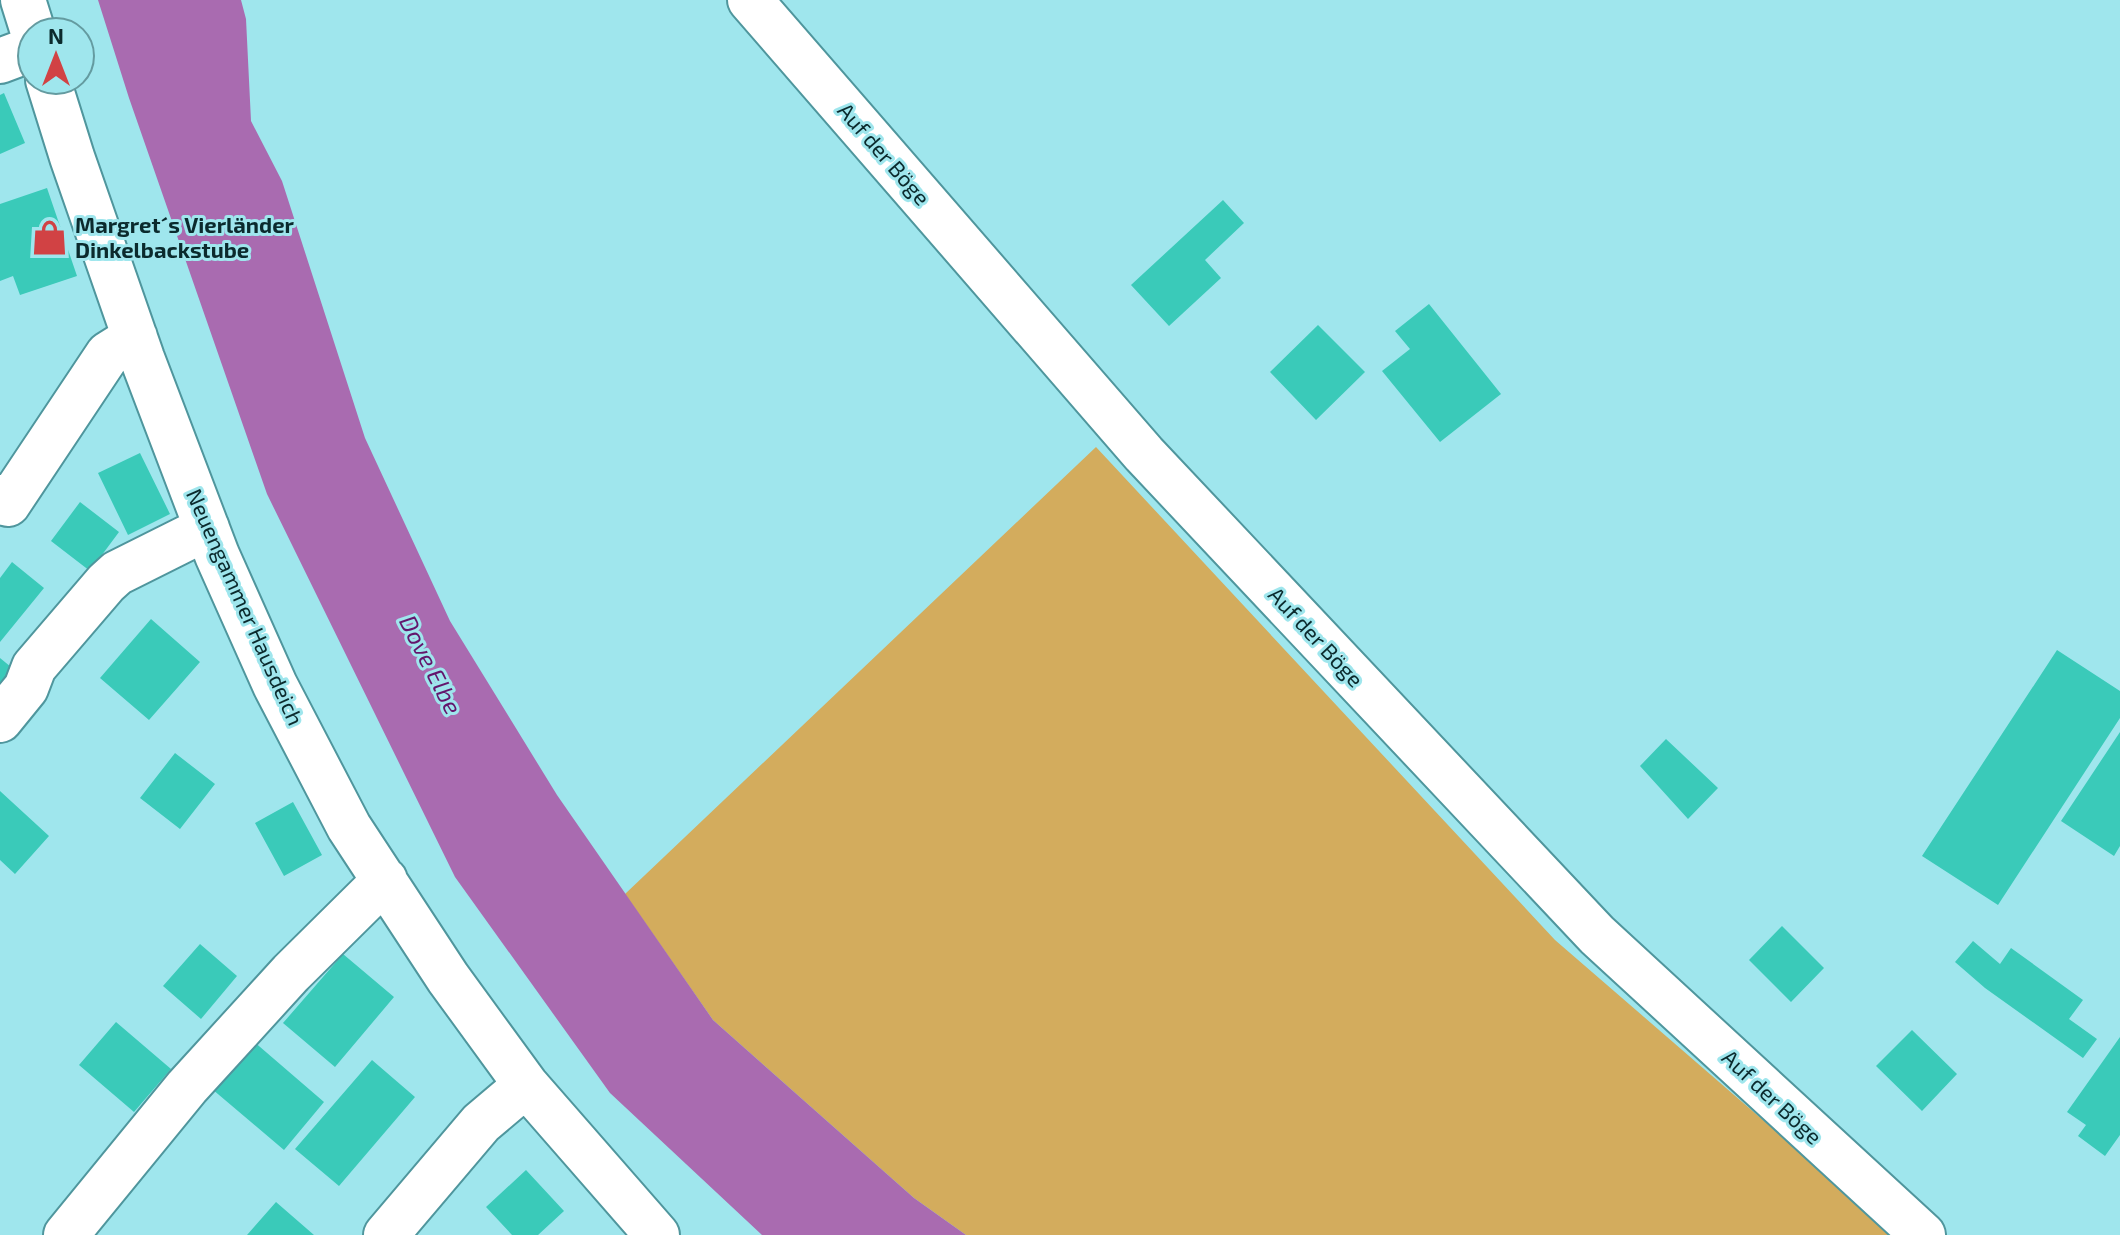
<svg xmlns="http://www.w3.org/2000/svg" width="2120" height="1235" viewBox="0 0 2120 1235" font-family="'Exo 2',sans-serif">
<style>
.green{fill:#d3ac5d}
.water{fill:#a96bb0}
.building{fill:#3acab9}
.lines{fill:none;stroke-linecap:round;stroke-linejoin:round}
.minor-casing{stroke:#4f969d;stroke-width:48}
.minor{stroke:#fff;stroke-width:44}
.labels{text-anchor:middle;stroke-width:6;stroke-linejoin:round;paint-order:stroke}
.street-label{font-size:22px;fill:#0b2a2d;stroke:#9fe6ed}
.poi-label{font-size:22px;font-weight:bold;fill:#0b2a2d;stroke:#9fe6ed;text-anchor:start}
.water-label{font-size:24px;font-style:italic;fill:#64166c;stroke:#9fe6ed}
</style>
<rect width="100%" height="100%" fill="#9fe6ed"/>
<path class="green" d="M1096,447l459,493 341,295h-930l-52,-37 -201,-178 -88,-126z"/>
<path class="water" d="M98,0h143l5,19 5,102 31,60 83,257 85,183 107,174 156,225 201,178 52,37h-204l-152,-142 -155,-216 -188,-383 -138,-396z"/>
<path class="building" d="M4,93l21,50 -25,11v-59z
M47,188l30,88 -57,19 -7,-19 -13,5v-77z
M1223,200l21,23 -39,37 16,18 -52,48 -38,-41z
M1429,304l72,90 -61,48 -58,-71 28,-22 -15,-18z
M1318,325l47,47 -49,48 -46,-48z
M140,453l30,61 -42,21 -30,-62z
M80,502l39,30 -29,39 -39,-30z
M12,562l32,26 -44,54v-64z
M151,619l49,43 -51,58 -49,-42z
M2057,650l63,41v27l-122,187 -76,-49z
M0,658l22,18 -22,28z
M2120,732v114l-6,10 -53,-35z
M1666,739l52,49 -30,31 -48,-53z
M175,753l40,31 -35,45 -40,-31z
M0,791l49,45 -34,38 -15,-14z
M293,802l29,53 -38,21 -29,-53z
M1782,926l42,42 -33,34 -42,-42z
M1973,941l27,23 11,-16 72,52 -14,19 28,20 -14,19 -98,-70 -30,-26z
M200,944l37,32 -36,43 -38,-33z
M343,954l51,43 -59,70 -52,-44z
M116,1022l55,47 -37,43 -55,-47z
M1912,1030l45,44 -35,37 -46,-45z
M2120,1037v98l-15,21 -27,-20 8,-11 -19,-13z
M253,1041l71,61 -40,48 -72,-61z
M372,1060l43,37 -76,89 -44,-37z
M526,1170l38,41 -26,24h-26l-26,-28z
M276,1202l38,33h-67z"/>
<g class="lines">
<defs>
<path id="minor" d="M23,0l10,32
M750,0l394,454 453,481 326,300
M0,61l32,-12
M48,80l24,77 70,201 75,197 58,130 74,142 99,151 78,107 131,150
M0,497l8,7 100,-150 27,-17
M0,720l26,-32 8,-21 72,-84 11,-10 90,-45
M66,1235l121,-148 104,-114 94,-93
M386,1235l95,-112 45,-38"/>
</defs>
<use href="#minor" class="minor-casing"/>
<use href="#minor" class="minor"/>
</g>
<defs>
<symbol id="shop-bare" viewBox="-9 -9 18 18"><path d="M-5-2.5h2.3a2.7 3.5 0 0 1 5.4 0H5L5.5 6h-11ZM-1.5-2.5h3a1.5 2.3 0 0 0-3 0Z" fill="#d14244" stroke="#9fe6ed" stroke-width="2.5" paint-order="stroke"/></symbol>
</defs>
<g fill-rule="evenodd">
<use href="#shop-bare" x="24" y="212" width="51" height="51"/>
</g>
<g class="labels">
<g class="street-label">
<text transform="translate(884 154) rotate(49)" y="8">Auf der Böge</text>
<text transform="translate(245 607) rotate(66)" y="8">Neuengammer Hausdeich</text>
<text transform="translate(1316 637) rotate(47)" y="8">Auf der Böge</text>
<text transform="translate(1772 1097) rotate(43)" y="8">Auf der Böge</text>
</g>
<g class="poi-label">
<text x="75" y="233">Margret´s Vierländer<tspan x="75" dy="25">Dinkelbackstube</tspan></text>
</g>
<g class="water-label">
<text transform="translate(430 665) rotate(63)" y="8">Dove Elbe</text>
</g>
</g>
<g transform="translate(56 56)"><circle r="38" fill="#9fe6ed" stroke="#649ba0" stroke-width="2"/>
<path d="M0-6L14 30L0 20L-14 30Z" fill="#d14244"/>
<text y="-12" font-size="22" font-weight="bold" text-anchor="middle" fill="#0b2a2d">N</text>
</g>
</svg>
